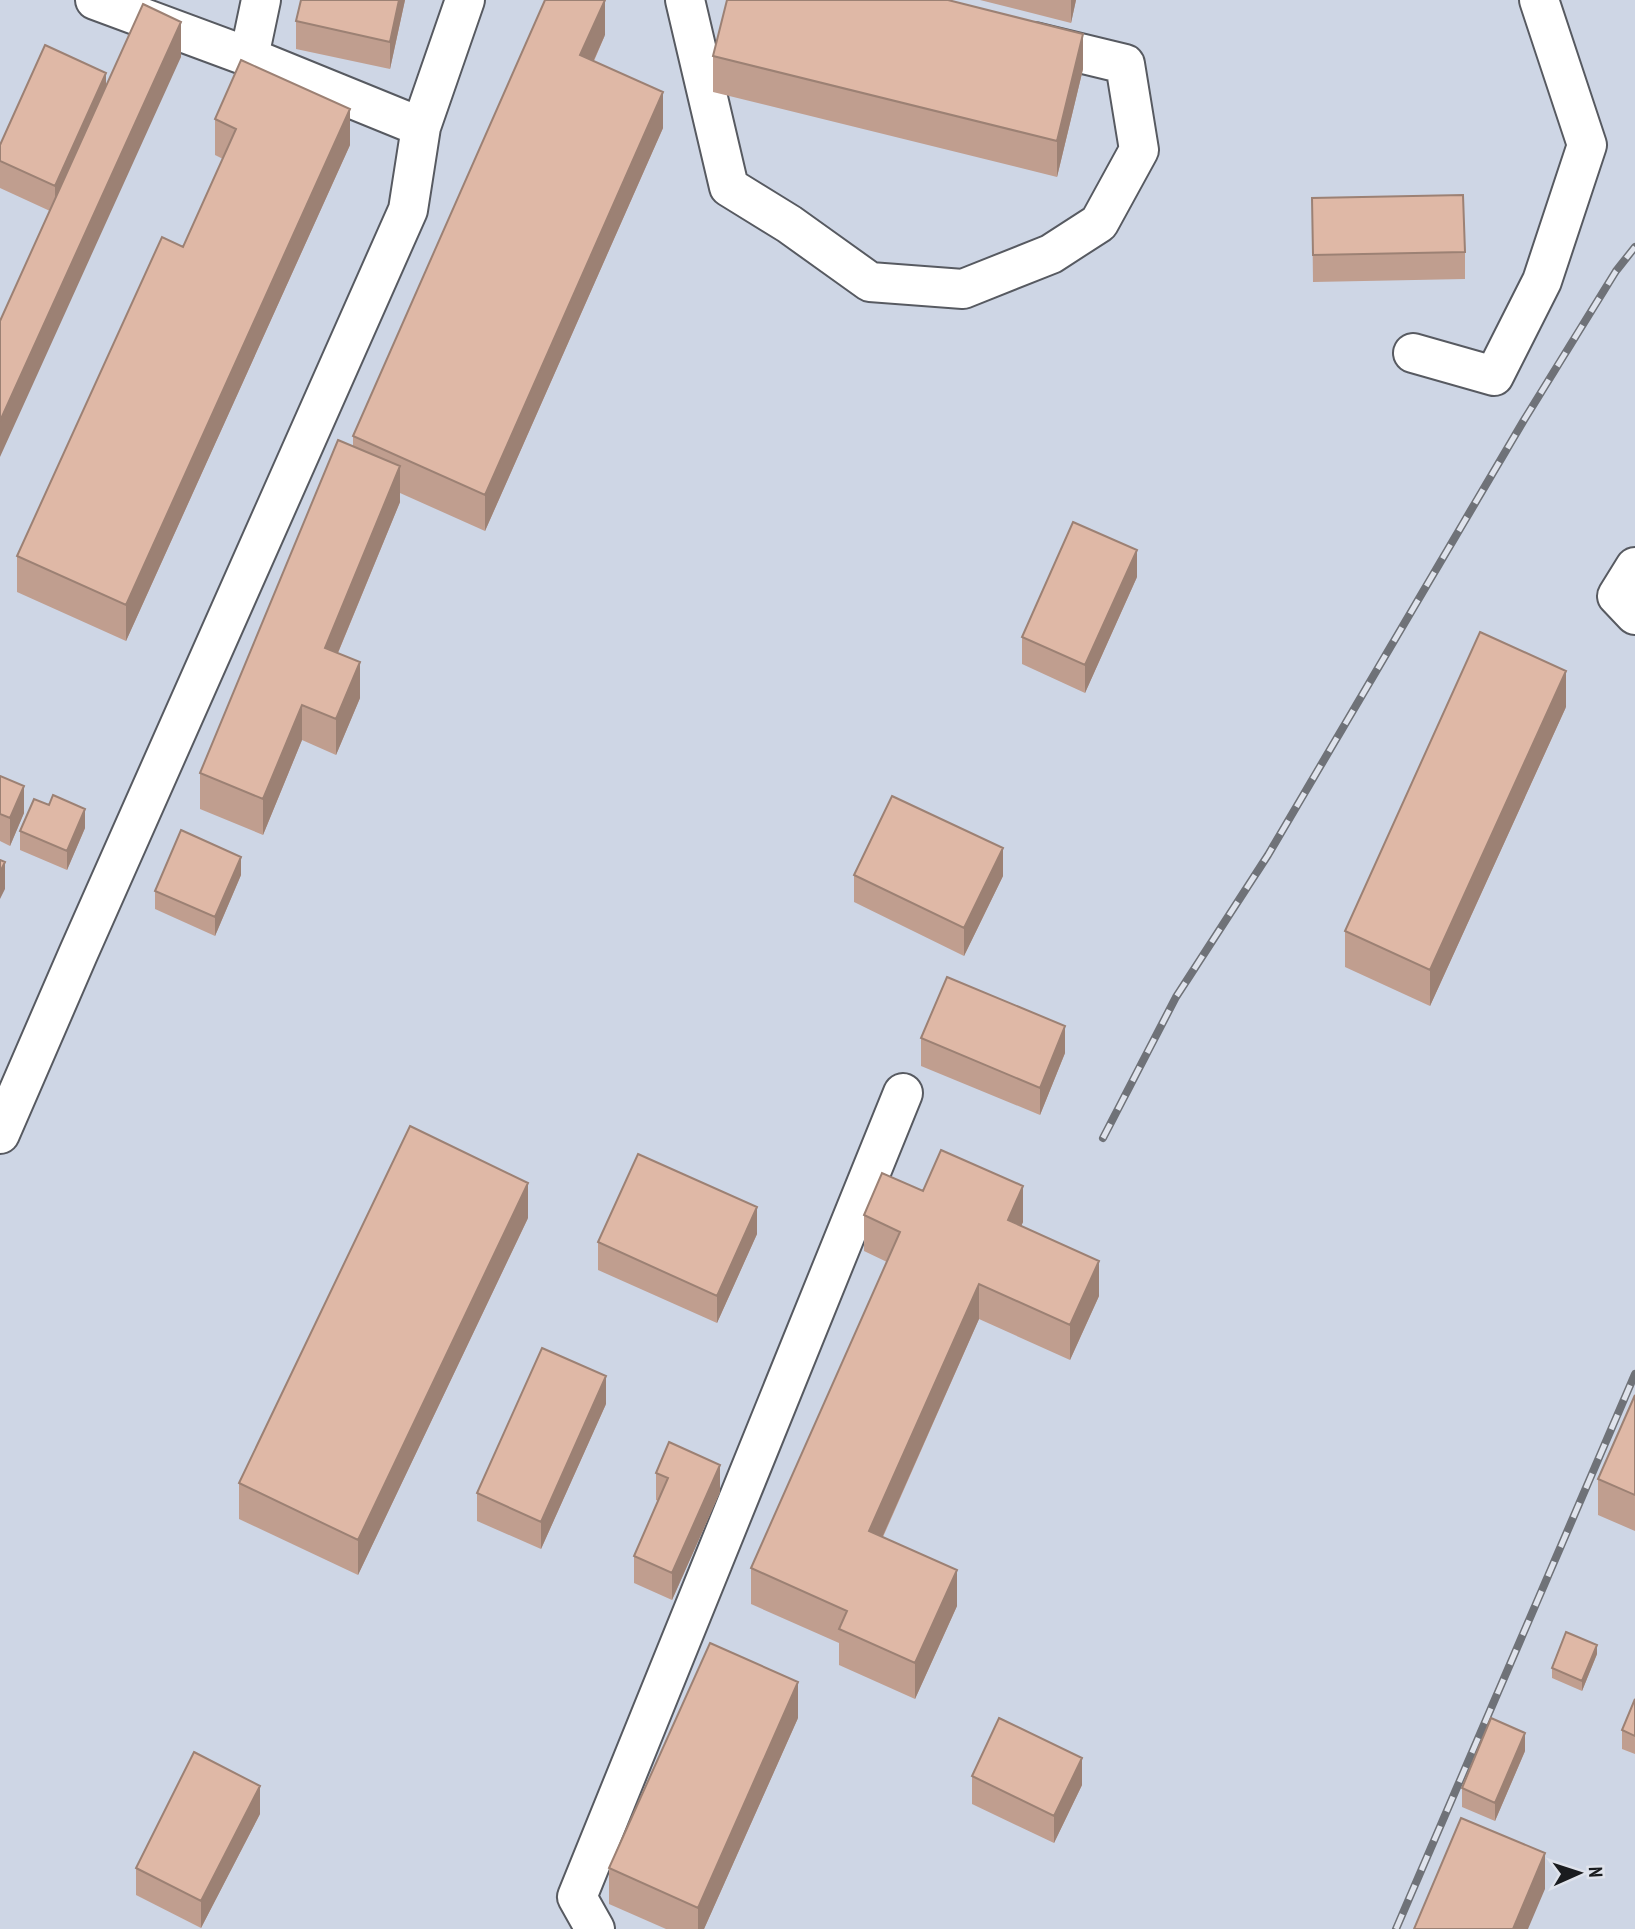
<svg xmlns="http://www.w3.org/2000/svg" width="1635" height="1929" viewBox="0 0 1635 1929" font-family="'PT Sans Narrow',sans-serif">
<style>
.built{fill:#ced6e5}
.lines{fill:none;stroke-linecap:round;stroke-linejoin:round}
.minor-casing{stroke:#575a61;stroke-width:42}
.minor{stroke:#fff;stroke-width:38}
.rail-casing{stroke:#6f7278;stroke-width:8}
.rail{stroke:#dfe3ec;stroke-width:5;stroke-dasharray:16;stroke-linecap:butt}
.wall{fill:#c09e8f}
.shaded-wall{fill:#9c8174}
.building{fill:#dfb8a6;stroke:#9c8174;stroke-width:2}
</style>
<rect width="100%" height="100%" fill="#dfe3ec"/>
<path class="built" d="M0,0h1635v1929h-1635z"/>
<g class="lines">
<defs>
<path id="minor" d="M95,0l154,57 172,70
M685,0l44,187 60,37 81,58 93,7 88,-35 48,-31 40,-73 -14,-86 -91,-22
M249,57l12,-57
M1413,353l81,23 48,-95 45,-136 -48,-145
M1635,567l-18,29 18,19
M0,1134l78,-180 330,-744 13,-83 44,-127
M595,1929l-18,-32 326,-804"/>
</defs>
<use href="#minor" class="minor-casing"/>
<use href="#minor" class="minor"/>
<defs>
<path id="rail" d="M1103,1138l73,-141 92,-142 256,-435 92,-149 19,-24
M1396,1929l239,-555"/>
</defs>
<use href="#rail" class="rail-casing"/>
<use href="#rail" class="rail"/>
</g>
<path class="wall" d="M301,0h104l-15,69 -94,-20v-28z
M980,0h96l-5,23z
M605,35l-11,26 69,67 -178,403 -85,-38v9l-62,151 22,45 -24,57 -34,-15 -39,95 -63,-26v-36l153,-327v-10z
M713,56l370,13 -26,108 -344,-85z
M181,57l-131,154 -50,-23v-43l106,-60z
M215,119l135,26 -224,496 -109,-49v-36l166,-309 40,-88 -8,-4z
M1312,198l153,54v27l-152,3z
M1137,577l-52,116 -63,-29v-27z
M1566,707l-136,299 -85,-39v-36z
M0,776l24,37 -14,33 -10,-5z
M85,828l-18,42 -47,-20v-19z
M241,875l-26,61 -60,-27v-18z
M854,875l149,1 -39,80 -110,-54z
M921,1038l144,15 -25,62 -119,-49z
M923,1191l100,31 -2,4 78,70 -29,64 -91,-41 -96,218 74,69 -42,93 -76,-34v-22l-88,-39v-36l136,-306 -23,-11v-36z
M528,1218l-170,357 -119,-56v-36z
M757,1234l-40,89 -119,-53v-28z
M1635,1395v136l-37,-16v-36z
M606,1404l-65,145 -64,-28v-28z
M656,1473l64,19 -48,108 -38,-17v-27l24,-55 -2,-1z
M1597,1654l-15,37 -30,-13v-10z
M1635,1699v55l-13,-5v-19z
M798,1718l-94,211h-38l-57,-25v-36z
M1525,1751l-30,70 -33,-14v-19z
M972,1776l110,9 -28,58 -82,-39z
M260,1814l-59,114 -65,-33v-27z"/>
<path class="shaded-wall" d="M399,0h6l-15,69v-27z
M605,0v35l-25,56v-36z
M1071,0h5l-5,23z
M181,22v35l-181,400v-36z
M1083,34v35l-26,108v-36z
M106,73v27l-51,113v-27z
M663,92v36l-178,403v-36z
M350,109v36l-224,496v-36z
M400,466v36l-75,182v-36z
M1137,550v27l-52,116v-28z
M360,662v36l-24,57v-36z
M1566,671v36l-136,299v-36z
M302,705v35l-39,95v-36z
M24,786v27l-14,33v-28z
M85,809v19l-18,42v-19z
M1003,848v28l-39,80v-28z
M241,857v18l-26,61v-19z
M5,862v27l-5,10v-27z
M1065,1026v27l-25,62v-27z
M528,1183v35l-170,357v-35z
M1023,1186v36l-15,34v-36z
M757,1207v27l-40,89v-27z
M1099,1261v35l-29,64v-35z
M979,1284v35l-110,248v-36z
M606,1376v28l-65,145v-27z
M720,1465v27l-48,108v-27z
M957,1570v36l-42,93v-36z
M1597,1645v9l-15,37v-10z
M798,1682v36l-94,211h-6v-21z
M1525,1733v18l-30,70v-18z
M1082,1758v27l-28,58v-27z
M260,1786v28l-59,114v-27z
M1545,1853v36l-17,40h-15z"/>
<path class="building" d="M301,0h98l-9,42 -94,-21z
M545,0h60l-25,55 83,37 -178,403 -132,-59z
M727,0h221l135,34 -26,107 -344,-85z
M143,4l38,18 -181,399v-100z
M45,45l61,28 -51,113 -55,-25v-16z
M241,60l109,49 -224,496 -109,-49 145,-319 21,10 53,-118 -21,-10z
M1463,195l2,57 -152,3 -1,-57z
M338,440l62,26 -75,182 35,14 -24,57 -34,-14 -39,94 -63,-26z
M1073,522l64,28 -52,115 -63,-28z
M1480,632l86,39 -136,299 -85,-39z
M0,776l24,10 -14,32 -10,-4z
M53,795l32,14 -18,42 -47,-20 14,-32 15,6z
M892,796l111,52 -39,80 -110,-53z
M181,830l60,27 -26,60 -60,-26z
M0,860l5,2 -5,10z
M947,977l118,49 -25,62 -119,-50z
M410,1126l118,57 -170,357 -119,-57z
M941,1150l82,36 -15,34 91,41 -29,64 -91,-41 -110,247 88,39 -42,93 -76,-34 8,-18 -96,-43 149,-336 -36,-17 18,-42 41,18z
M638,1154l119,53 -40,89 -119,-54z
M542,1348l64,28 -65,146 -64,-29z
M1635,1395v100l-37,-16z
M669,1442l51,23 -48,108 -38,-17 34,-78 -12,-5z
M1566,1632l31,13 -15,36 -30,-13z
M710,1643l88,39 -100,226 -89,-40z
M1635,1699v37l-13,-6z
M999,1718l83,40 -28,58 -82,-40z
M1491,1718l34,15 -30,70 -33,-15z
M194,1752l66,34 -59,115 -65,-33z
M1461,1818l84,35 -32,76h-99z"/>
<g transform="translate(1579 1873) rotate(87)" stroke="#dfe3ec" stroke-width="5" paint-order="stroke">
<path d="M0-5L12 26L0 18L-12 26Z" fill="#1a1c1f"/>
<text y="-10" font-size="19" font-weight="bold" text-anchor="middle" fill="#1a1c1f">N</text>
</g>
</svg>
